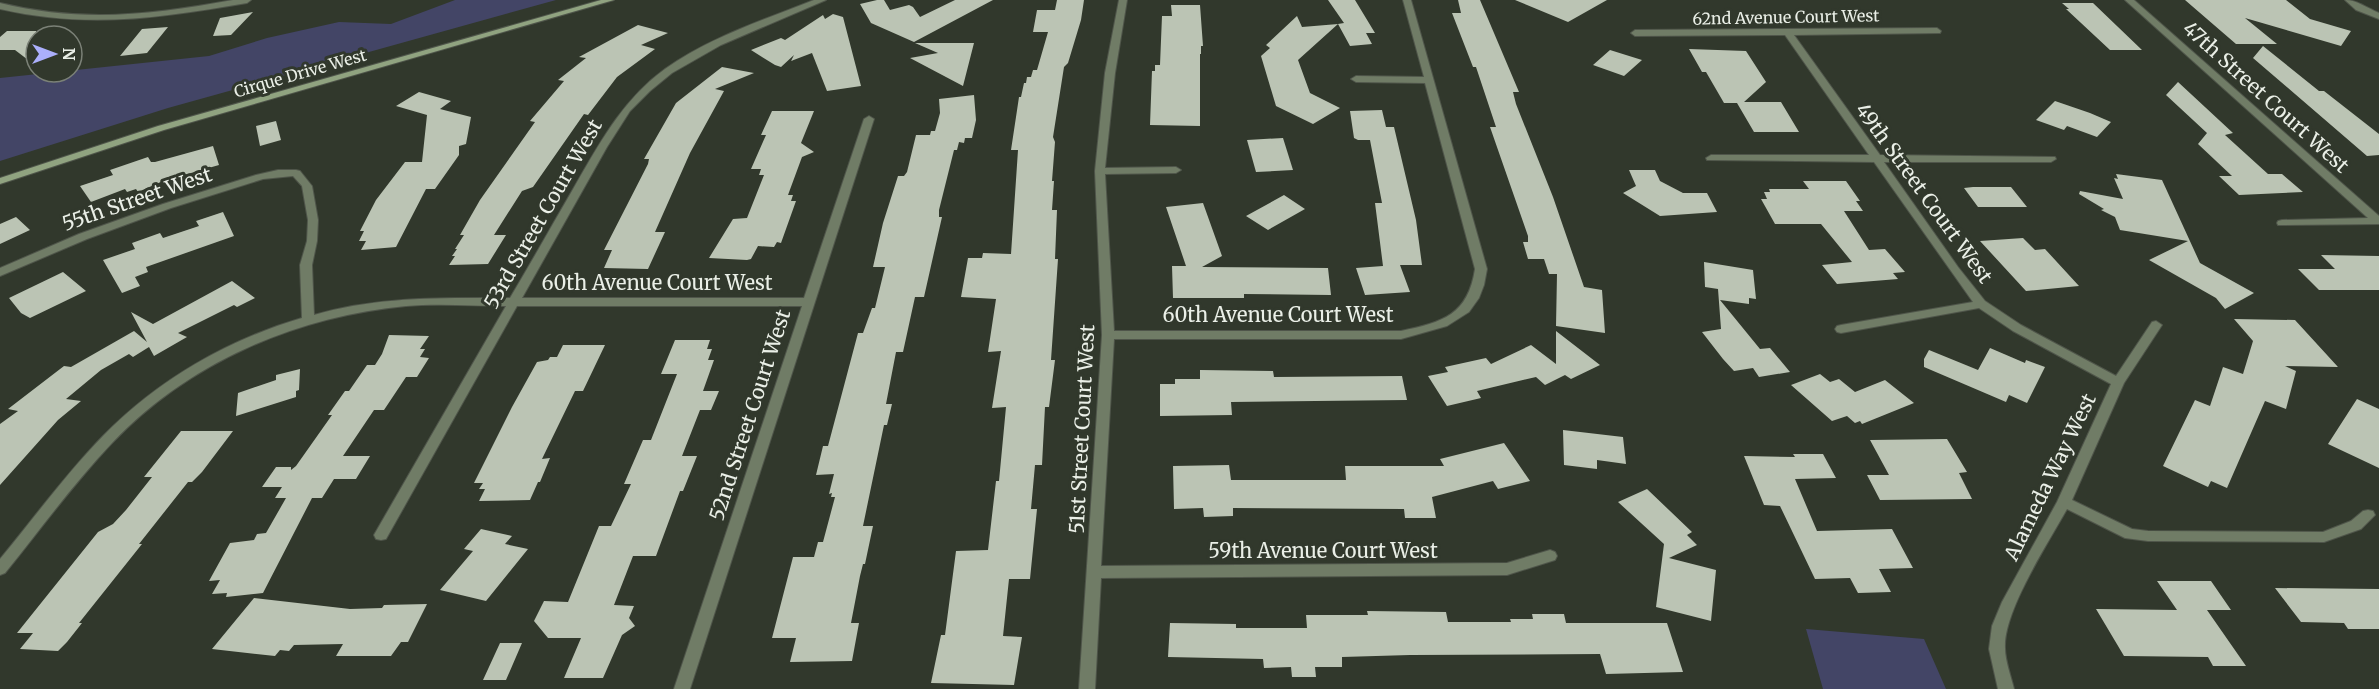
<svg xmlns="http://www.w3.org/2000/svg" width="2379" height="689" viewBox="0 0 2379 689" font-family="Merriweather,serif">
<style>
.green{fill:#434566}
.building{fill:#bbc4b4}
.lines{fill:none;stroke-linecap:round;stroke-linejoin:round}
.street-casing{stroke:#4f554a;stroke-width:2}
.secondary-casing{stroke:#4f554a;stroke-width:2}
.street{fill:#707c66;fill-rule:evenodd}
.secondary{fill:#90a380;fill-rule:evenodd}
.labels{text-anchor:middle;stroke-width:6;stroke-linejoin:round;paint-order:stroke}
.far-street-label{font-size:16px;fill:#eaefe7;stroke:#31382c}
.street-label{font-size:20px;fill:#eaefe7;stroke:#31382c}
</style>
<rect width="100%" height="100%" fill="#31382c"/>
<path class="green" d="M455,0h101l-388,108 -168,53v-83l209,-22 58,-18 72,-16 52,2z
M1806,629l118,10 22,50h-123z"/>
<path class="building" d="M877,0h7l6,10 19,-5 4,2 7,10 35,-17h38l-79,42 -43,-19 -11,-19z
M1057,0h27l-3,20 -13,43 -4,4 -11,70 2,5 -3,39h2l-2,29h5l-2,49h3l-7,101h4l-6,47h-4l-3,58h-7l-4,44h6l-7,70h-21l-6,57 19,1 -8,48 -83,-2 10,-48h4l11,-84 32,-1 8,-69h3l7,-74 -14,1 9,-57 -13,1 8,-53 -35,-2 7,-39h14l1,-5 28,1 7,-104h-7l8,-53h2l3,-14h2l1,-6h4l2,-7h4l11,-38h-15l4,-22h18z
M1328,0h27l20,33h-9l6,11 -22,2 -12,-22 6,-1z
M1458,0h22l39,92h-6l3,12 37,93 31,90 18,3 3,43 -49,-7 1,-52h-8l-5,-15h-16l-5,-17h5v-6l-38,-109h6l-20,-60h-3l-21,-54h9z
M1515,0h92l-39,22z
M2185,0h101l24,19 41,12 -10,15 -96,-28 32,26h-41z
M2062,3h31l49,47h-32l-44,-41h3z
M1171,5h29l3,41h-2v8h-1v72l-50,-1 2,-54h3v-6h5l2,-49h10z
M253,12l-22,23 -18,1 7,-18z
M833,14l10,3 18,69 -34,5 -15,-38 -21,8 3,-6 -13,12 -6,-2 -24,-15 30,-12 4,2 38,-25 2,4z
M1297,16l5,11 36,-3 -40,36 12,33 30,15 -27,16 -37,-18 -15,-50 9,-8 -4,-3z
M638,25l30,8 -27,12 14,4 -38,28 -29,38 -4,-1 -51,73 -11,4 -28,44h12l-18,29 -39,1 6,-9h-3l5,-7h-2l9,-14h-4l20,-35 55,-78 -5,-1 34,-40 -6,-1 28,-22 -7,-1z
M168,27l-21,26 -27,3 22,-27z
M7,31h29v35l-21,-16h-15v-13z
M915,43h59l-11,43 -53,-28 28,-5z
M2263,46l56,45h5l55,43v21l-12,1 -114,-98z
M1689,49l57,2 20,31 -22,20h37l18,30h-45l-17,-29h-13l-18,-31h-4z
M1610,50l32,10 -18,16 -31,-11z
M722,67l32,6 -39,16 9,2 -34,62 -35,79h10l-17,37 -44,-1 8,-18h-8l44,-86 1,-5h-5l32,-56z
M2178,82l55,51 -8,2 43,39h14l21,18 -64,3 -20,-19h13l-34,-32 9,-11 -41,-38z
M419,92l32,9 -11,8 31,8 -5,27 -7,2v9l-24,34h-9l-30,58 -35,3 5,-9h-7l5,-10h-4l16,-31 29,-38h17l5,-47 -31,-9z
M974,95l2,25 -4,18h-7l-1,5 -5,-1 -2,8h-3l-15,60v7h3l-18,80h-9l-12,55h-7l-10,52h6l-5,21h-3l-21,101h10l-8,38h-2l-3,12 -9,47h8l-7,38 -62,1 6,-24h-24l21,-81h21l4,-15h5l12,-45h-4l1,-4 -3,1 5,-20 -18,1 7,-29h5l30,-113h5l9,-25h3l10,-41h-12l10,-44 15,-47h6l3,-4 9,-37h14l1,-4h4l5,-18 -1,-14z
M2055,101l35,12 21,9 -14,15 -30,-11 -3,4 -28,-10z
M1382,110l4,17h8l22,93 6,45h-22l10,27 -45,3 -9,-27 27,-2 -8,-63h7l-12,-63h-12l-4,-2 -4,-27z
M772,111h42l-13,32 13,9 -12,5 -14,38h5l-2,6h5l-15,42 -4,-1 -3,5 -16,-1 -7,13 -4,1 -38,-2 24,-39 14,-1 17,-43h-5l2,-6h-10l15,-34h-5z
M276,121l5,19 -21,6 -4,-20z
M1283,138l10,32 -37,2 -9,-32z
M213,146l6,19 -56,16 -25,11 -2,-3 -9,3 -2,-3 -34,13 -11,-16 33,-11 -3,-5 38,-13 3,5h4z
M1629,170h26l5,11 23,12h24l10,19 -57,4 -37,-23 13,-7z
M2116,174l46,6 38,83 54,30 -29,16 -9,-11 -67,-38 39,-19 -68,-11 -5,-13 -14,-7 3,-1 -25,-15 1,-3 43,8 -9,-21 4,1z
M1803,181h43l14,20h-4l7,10h-19l25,39 16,-1 20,23 -12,1 5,6 -61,5 -15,-19 30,-3 -31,-38h-46l-14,-25h6l-3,-7h6l-1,-3h40z
M1973,187h38l16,20h-49l-14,-19z
M1284,195l21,14 -37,21 -22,-14z
M1203,203l19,53 -20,11 126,1 3,27 -87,-1v4h-71l-1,-32h14l-20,-59z
M223,212l11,24 -88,31 2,5 -13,5 5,9 -18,7 -19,-33 32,-11 -3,-6 28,-10 3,5 36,-12 -3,-5z
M16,217l14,13 -30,14v-20z
M2023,238l12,12 10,-1 34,37 -53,5 -46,-50z
M2321,255l58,1v34h-60l-21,-21h37z
M1704,262l49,8 3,29 -7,-1v6l-29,-4 40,49 10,-1 20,24 -31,5 -6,-9 -19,3 -11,-12 -21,-27 19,-3 -3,-40 -13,-2z
M63,272l23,19 -56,27 -9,-5 -12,-15z
M232,281l23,17 -18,9 -3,-2 -56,28 9,4 -33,19 -5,-9 -16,10 -4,-3 -28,16 -35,29 15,2 -23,19 -58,65v-61l18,-13 -10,-2 56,-43 7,1 63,-36 13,11 -16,-30 22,12z
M2234,319l61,1 43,47 -53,-1 11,5 -10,38 -21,-8 -38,87 -16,-7 -3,6 -45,-21 32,-66 15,6 13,-39 20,7 10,-33z
M1556,331l44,34 -29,14 -6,-4 -20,10 -9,-8 -59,14 4,7 -34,8 -19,-30 20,-4 -3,-5 41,-9 5,6 40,-19 25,19z
M389,335l40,1 -9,13h5l-5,8 9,1 -12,19h-11l-22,33h-10l-31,46h27l-14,23h-22l-12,19h-10l-49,95 -37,4 1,-4 -15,1 8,-14 -11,1 21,-38 24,-3 3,-6 9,-1 20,-35h-11l7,-11h-20l14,-20h15v3l5,-4 36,-51h-4l17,-24h4l18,-26h8l7,-11z
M675,340h35l-3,9h5l-4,11h6l-11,31h16l-8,19h-11l-18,46h15l-14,35h-3l-24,65h-23l-19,49 20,1 -5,12 6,8 -13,9 -19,43h-39l17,-40h-33l-14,-17 10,-20 24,1 31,-76h12l20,-42h-7l19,-44h8l26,-66h-16z
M563,345h42l-22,46h-8l-33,68 8,-1 -10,24h-2l-8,18 -51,1 6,-12h-6l4,-6h-9l38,-76 25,-45 11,-2 2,-3h7z
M1990,348l35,15 1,-3 19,7 -18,36 -18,-8 -3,7 -82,-35v-8l5,-9 49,20z
M300,369l-1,21 -3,1v6l-60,19 2,-23 38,-13v-5z
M1200,370l73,1 1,6 128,-1 5,24 -176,2 1,13 -72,1v-32h15v-5h25z
M1820,374l10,8 9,-3 16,13 30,-12 29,23 -52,21 -2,-3 -5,2 -8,-7 -15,5 -41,-36z
M2357,399l22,10v59l-51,-24z
M1563,430l60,7 3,27 -29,-4v9l-33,-4z
M181,431h52l-31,41 -10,10h-4l-49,62h3l-63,79h3l-15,19 -9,9 -38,-2 13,-16h-16l81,-101 15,-8 13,-14 26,-33h-8z
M1947,439l20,33 -8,1 13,26 -92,1 -13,-25h22l-19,-35z
M1504,443l26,38 -32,8 -5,-8 -61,16 4,21h-31l-1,-9 -171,-1v8l-29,1 -1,-9 -29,1 -1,-43 56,-1 2,15h115l-1,-14h99l-4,-7z
M1793,454h30l13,24 -41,1 22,52 75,-2 21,39 -34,1 12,23 -33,1 -8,-15 -35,1 -35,-73 -16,-1 -20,-49 51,1z
M1647,489l45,43 -5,3 10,10 -28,13 47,12 -5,51 -55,-14 8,-63 -46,-42z
M481,529l31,7 -7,8 23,5 -42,52 -46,-11 33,-39 -9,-2z
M2157,581h54l20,29h-24l39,56h-33l-5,-9 -84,-1 -28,-47 81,1z
M2275,588l104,1v40h-31l-4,-6 -43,-1z
M254,598l96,11 32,-1 2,-3 43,-1 -19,38h-7l-10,14h-55l7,-12 -49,1 -5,6 -9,-1 -5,6 -63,-7z
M1367,611l79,1 2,10h63l-1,-3h23l-1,-5h32l2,9h101l16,49 -77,2 -6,-20 -190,1 -68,2v10h-27l1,10h-24l-1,-10 -27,1 -1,-9 -95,-2 2,-34 66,1v4h71l-1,-13h62z
M500,643h22l-16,37h-23z"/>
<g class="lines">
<defs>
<path id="street" d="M233,0h18l-4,3c-87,15 -160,26 -247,6v-6c82,20 151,12 233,-3z
M814,0h12l-105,45 -49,28 -22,18 -20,20 -23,36 -85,151h282l60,-179 5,-3 5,3 -184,570h-16l128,-383h-285l-131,233 -5,1 -5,-1 -2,-4 132,-229c-33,0 -67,-3 -100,0 -111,11 -217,56 -294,137 -39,41 -72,87 -107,130l-5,2v-16c34,-41 66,-85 103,-123 55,-56 124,-96 199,-118l-2,-53 7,-24 1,-21 -6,-34 -9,-10 -30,3 -92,29 -84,31 -87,37v-8l79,-34 84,-30 93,-29 22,-5h18l4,1 12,15 6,34 -1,21 -5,24 2,50c64,-19 130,-17 196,-17 21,-35 41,-71 62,-107 26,-45 50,-91 93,-122 45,-32 99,-49 149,-69z
M1119,0h8l-12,73 -10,95 71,-1 5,3 -5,3 -71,1 9,157h287c42,-9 67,-16 74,-62l-50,-186 -69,-1 -5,-3 5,-3 68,1 -21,-77h8l76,269 -3,16 -5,13 -10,14 -22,14 -46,13h-287l-13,227 406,-3 43,-13 5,2 2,4 -2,4 -48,15 -406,3 -6,111h-16l23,-354 -7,-164 10,-98z
M2125,0h9l245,216v8l-101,1 -1,-2 1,-2 4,-1 86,-2z
M2345,0c12,0 22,8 34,13v6l-23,-9z
M1937,28l4,3 -1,2 -146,2 86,120 175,2 1,2 -5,3h-167l74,105 27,34 36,24 95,51 36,-54 4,-1 6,4 -38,58 -52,117 60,29 16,2 175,1 28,-11 12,-10 5,-1 5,1 2,4 -14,14 -37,13 -176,-1 -23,-3 -58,-29c-19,34 -64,103 -62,139 0,13 6,28 9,41h-16l-9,-40 3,-23 10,-24 55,-100 54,-118 -98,-53 -34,-23 -138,25 -4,-1 -2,-3 2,-3 4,-1 132,-23 -99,-140 -167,-2 -1,-2 5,-3h158l-84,-120 -150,1 -4,-3 4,-3z"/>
<path id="secondary" d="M601,0h13l-450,130 -164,54v-6l158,-52z"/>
</defs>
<use href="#street" class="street-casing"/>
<use href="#secondary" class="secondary-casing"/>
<use href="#street" class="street"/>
<use href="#secondary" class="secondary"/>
</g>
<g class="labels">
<g class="far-street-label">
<text transform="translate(1786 17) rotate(-1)" y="6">62nd Avenue Court West</text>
<text transform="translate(300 73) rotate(-16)" y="6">Cirque Drive West</text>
</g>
<g class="street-label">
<text transform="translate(2266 97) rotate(42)" y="7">47th Street Court West</text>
<text transform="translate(1924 193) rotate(54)" y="7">49th Street Court West</text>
<text transform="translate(137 199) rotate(-19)" y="7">55th Street West</text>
<text transform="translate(543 214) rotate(-60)" y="7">53rd Street Court West</text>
<text x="657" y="290">60th Avenue Court West</text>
<text x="1278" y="322">60th Avenue Court West</text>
<text transform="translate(750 415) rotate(-72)" y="7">52nd Street Court West</text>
<text transform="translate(1082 429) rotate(-87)" y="7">51st Street Court West</text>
<text transform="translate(2050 477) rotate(-64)" y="7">Alameda Way West</text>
<text x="1323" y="558">59th Avenue Court West</text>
</g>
</g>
<g transform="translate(54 54) rotate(90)"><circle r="28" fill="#31382c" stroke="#7b8177" stroke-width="1.5"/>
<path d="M0-4.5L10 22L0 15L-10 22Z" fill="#abaffb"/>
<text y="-9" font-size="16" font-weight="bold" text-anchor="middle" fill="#eaefe7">N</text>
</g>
</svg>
